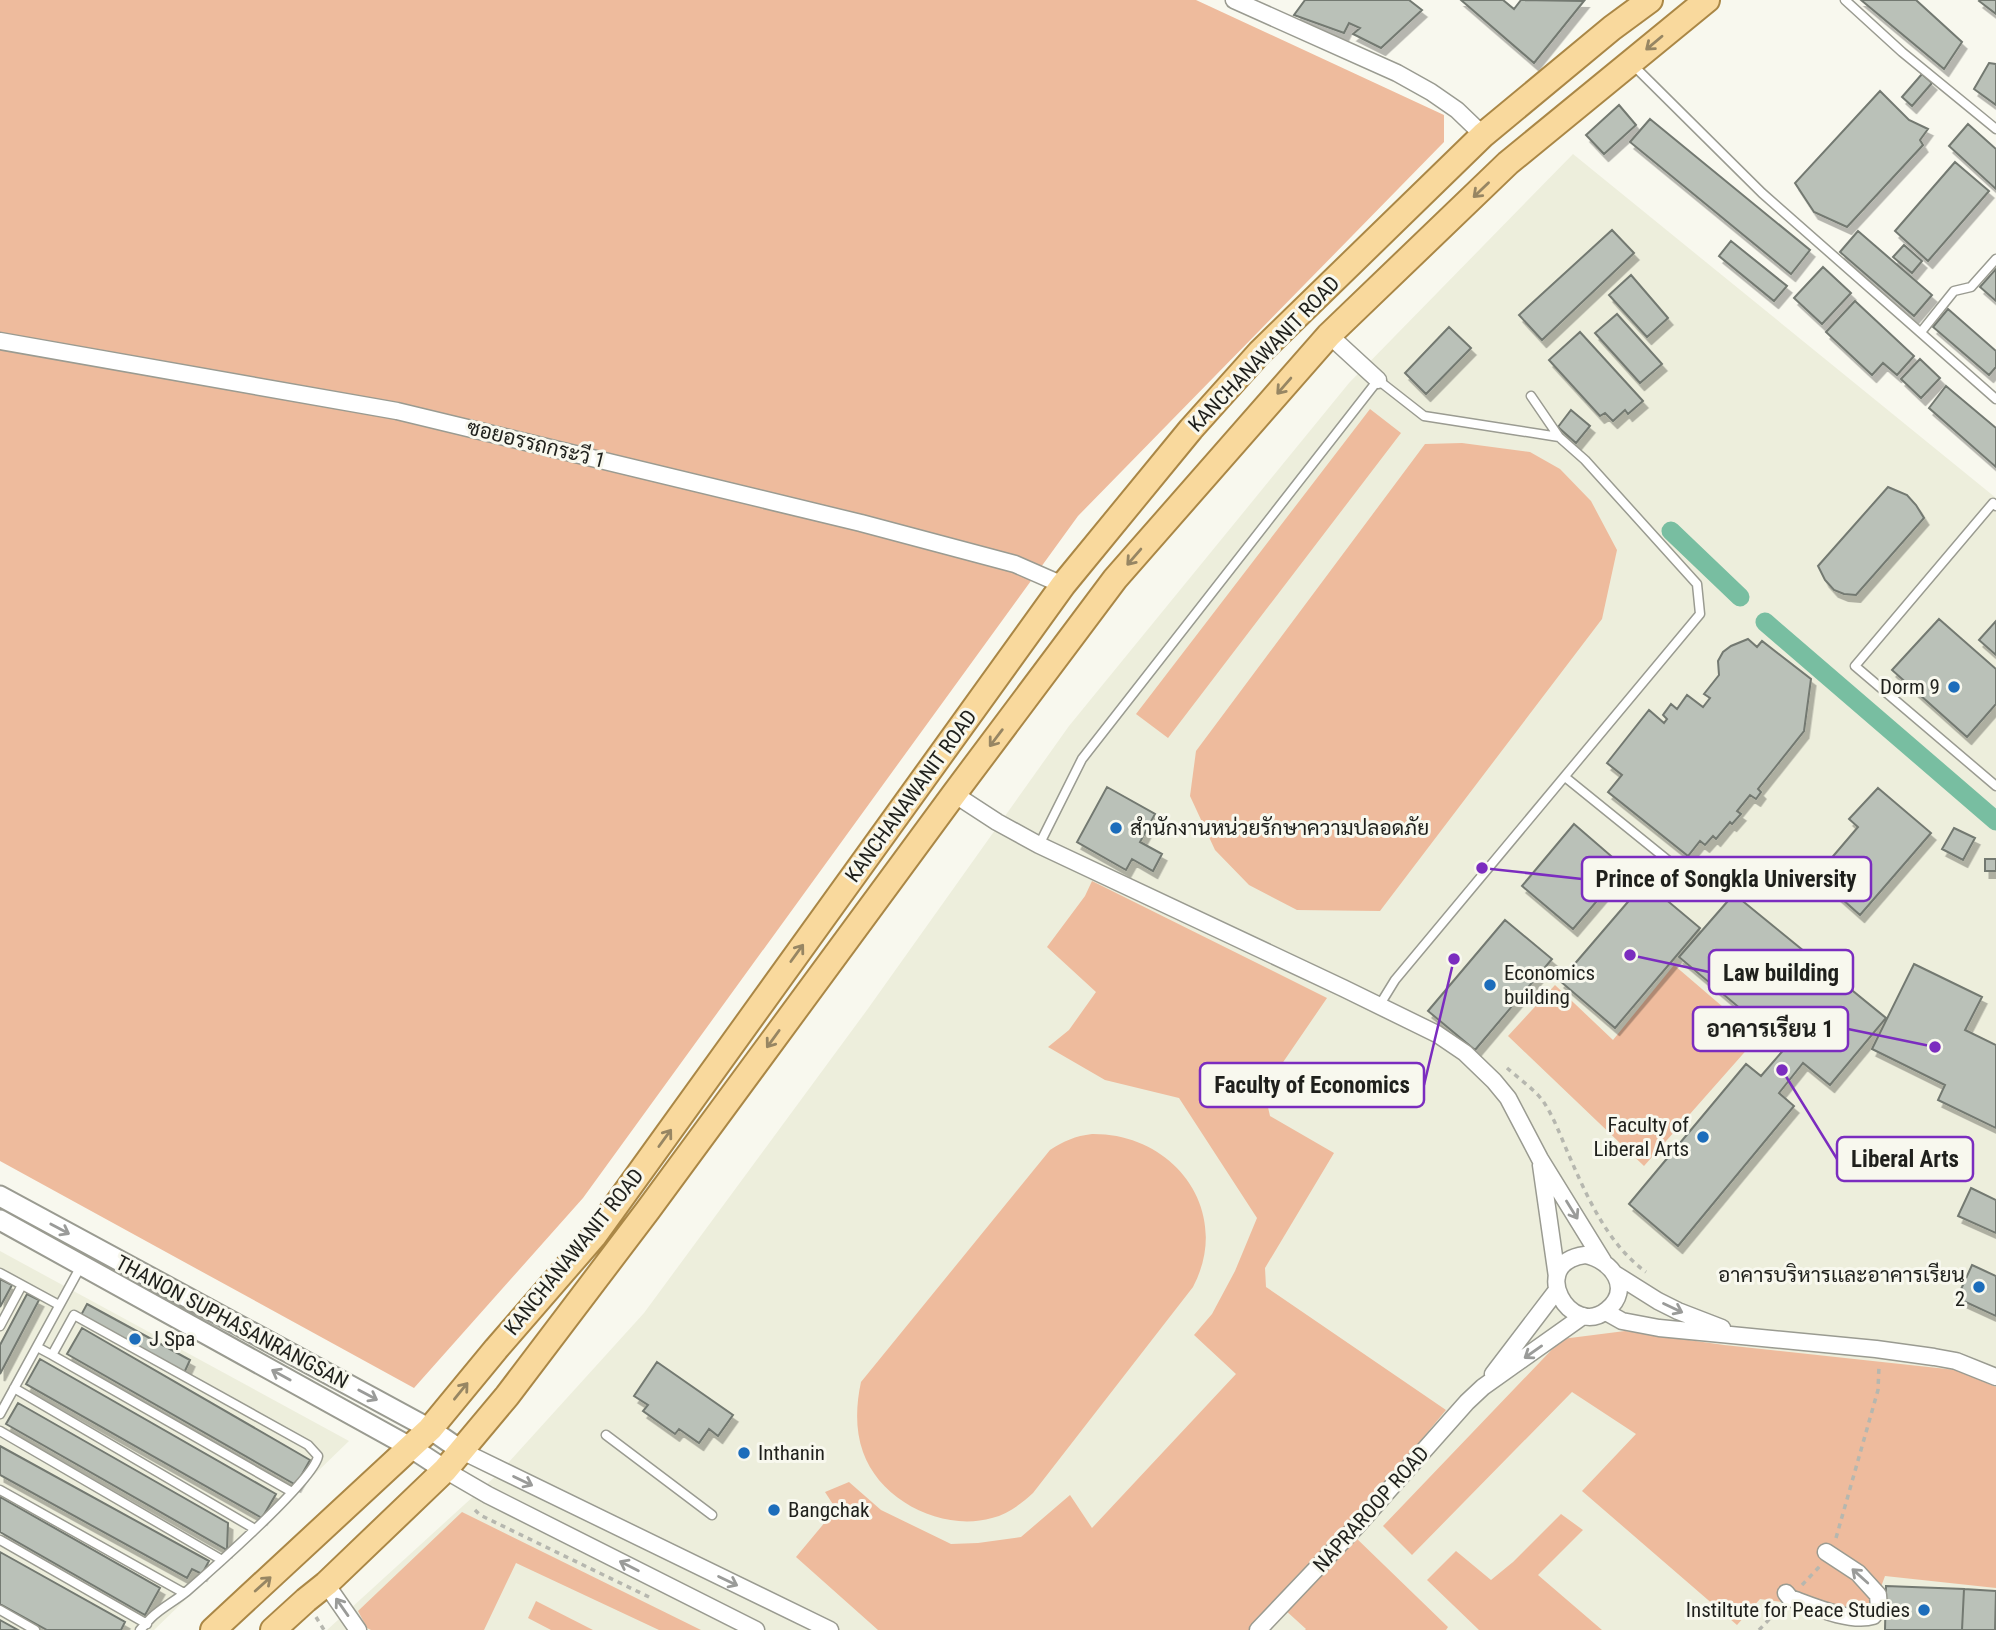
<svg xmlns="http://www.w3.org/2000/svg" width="1996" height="1630" viewBox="0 0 1996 1630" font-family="'Roboto Condensed',Sarabun,sans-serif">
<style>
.built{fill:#edeedc}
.green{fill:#eebb9d}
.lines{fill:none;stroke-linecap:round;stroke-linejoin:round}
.canal{stroke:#78bea1;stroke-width:19}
.building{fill:#bac1b8;stroke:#737971;stroke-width:2;filter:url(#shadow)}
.service-casing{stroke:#9a9b91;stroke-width:11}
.minor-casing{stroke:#9a9b91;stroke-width:19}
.tertiary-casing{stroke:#9a9b91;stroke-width:23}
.primary-casing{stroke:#aa8746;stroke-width:28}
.path{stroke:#b6b7af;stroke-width:3.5;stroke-dasharray:5 5;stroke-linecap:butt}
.service{stroke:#fff;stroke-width:8}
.minor{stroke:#fff;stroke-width:16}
.tertiary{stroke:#fff;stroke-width:19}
.primary{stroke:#f9d99d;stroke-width:24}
.oneway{stroke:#978663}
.oneway2{stroke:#9a9b99}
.poi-dot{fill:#1c6dbb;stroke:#f8f8ee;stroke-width:2.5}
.labels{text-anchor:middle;stroke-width:6;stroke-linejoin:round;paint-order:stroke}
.street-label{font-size:21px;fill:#1f201c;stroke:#f8f8ee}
.poi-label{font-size:21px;fill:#1f201c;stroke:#f8f8ee;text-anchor:start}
.leader{fill:none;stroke:#7b2cbf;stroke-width:2.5}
.callout-dot{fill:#7b2cbf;stroke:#f8f8ee;stroke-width:2.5}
.callout{fill:#f8f8ee;stroke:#7b2cbf;stroke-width:2.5}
.callout-label{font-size:23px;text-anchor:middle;font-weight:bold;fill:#1f201c}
</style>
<defs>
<filter id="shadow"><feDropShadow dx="4.5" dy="7" stdDeviation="0" flood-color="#0004"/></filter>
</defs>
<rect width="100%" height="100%" fill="#f8f8ee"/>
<path class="built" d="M1573,154l423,344v1132h-1669l172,-157 145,-160 223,-303 202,-284 280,-343z
M0,1251l349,190 -195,189h-154z"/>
<path class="green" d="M0,0h1196l248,115v27l-366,374 -495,682 -169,190 -414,-227z
M1370,409l31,24 -233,305 -32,-24z
M1462,443l68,9 30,17 31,32 26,49 -15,69 -222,292 -83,-1 -48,-25 -34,-35 -25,-54 6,-45 229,-307z
M1092,881l235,117 -63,92 6,26 64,37 -69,115 1,19 180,123 -76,92 -121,128h-371l-82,-73 40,-48 -11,-17 24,-10 32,28 70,34 27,-1 43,-6 49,-42 22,33 144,-154 -42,-39 18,-21 23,-43 22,-53 -78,-120 -74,-18 -57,-33 21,-17 27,-38 -49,-45 38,-51z
M1674,965l84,72 -114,129 -136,-130 47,-51 58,55z
M1092,1134c82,-1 141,77 101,153l-160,206c-12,11 -25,21 -41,25 -49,14 -112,-17 -129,-66 -8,-22 -7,-47 -2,-70l189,-232c14,-9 25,-14 42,-16z
M1625,1331l99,14 232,25 40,17v201l-111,-12 -14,38 -111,-15 -23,26 -155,-134 54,-57 -64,-42 -160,163 -29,-29 179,-187z
M462,1512l239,118h-42l-143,-67 -32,67h-113l-4,-2 -9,-17z
M1561,1514l22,16 -45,45 64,55h-123l-52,-50 29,-29 35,29 22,-18z
M1353,1535l95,92 -2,3h-141l1,-1 -22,-20z
M536,1601l57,29h-42l-23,-12z"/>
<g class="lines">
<path class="canal" d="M1671,531l69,66
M1765,622l231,199"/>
</g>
<path class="building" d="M1305,0h104l13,10 -41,38 -28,-14 7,-6 -11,-5 -5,10 -50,-18z
M1461,0h42l11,9 7,-9 63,1 -50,62z
M1861,0h55l46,42 -18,27z
M1996,0v14l-17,-13 1,-1z
M1989,63l7,1v41l-22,-16z
M1922,74l10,9 -20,23 -10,-9z
M1880,91l29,29 19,9 -8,11 3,5 -76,82 -33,-15 -19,-29z
M1619,105l17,20 -32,29 -18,-19z
M1650,119l160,131 -19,24 -161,-132z
M1968,124l28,25v40l-47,-43z
M1955,162l34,29 -61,70 -33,-30z
M1612,230l22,23 -92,87 -23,-25z
M1858,231l74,64 -18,21 -74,-64z
M1731,241l56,45 -13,15 -55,-45z
M1904,245l18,16 -10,12 -19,-16z
M1823,267l28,26 -29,31 -28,-26z
M1996,269v32l-16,-14z
M1631,275l37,43 -21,19 -38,-42z
M1855,301l59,55 -17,19 -14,-12 -11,12 -46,-43z
M1948,309l48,42v16l-7,8 -56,-48z
M1617,314l45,50 -22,19 -45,-50z
M1449,327l22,21 -45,46 -21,-21z
M1580,332l63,69 -15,13 -3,-4 -12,11 -8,-8 -5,3 -51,-56z
M1920,359l20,19 -19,20 -20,-19z
M1946,386l50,42v39l-67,-59z
M1571,410l19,16 -14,17 -18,-16z
M1888,487l19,8 9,10 8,13 -68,77 -12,-1 -10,-4 -9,-10 -7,-14z
M1939,619l57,50v35l-29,33 -75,-67z
M1996,621v34l-17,-15z
M1748,639l9,8 5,-6 49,38 -7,52 -46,58 3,3 -5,7 -6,-4 -13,16 4,3 -9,10 -2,-2 -14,17 -3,-3 -8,9 -5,-4 -12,15 -80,-64 14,-17 -15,-12 42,-53 15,13 3,-4 -4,-4 8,-11 6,5 10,-14 16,12 7,-9 -6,-4 15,-19 -1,-14 5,-9 8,-6z
M1107,787l48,27 -15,28 22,12 -9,17 -21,-12 -6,11 -49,-28z
M1878,788l53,45 -71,82 -27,-24 6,-8 -16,-15 35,-41 -9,-8z
M1574,824l51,44 -52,61 -51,-43z
M1954,828l21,10 -12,22 -21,-11z
M1985,859h11v12h-11z
M1645,882l55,46 -85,100 -55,-47z
M1734,894l152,124 -56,67 -27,-22 -24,30 15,13 -116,140 -49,-42 117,-140 15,12 25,-29 -107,-90z
M1505,920l47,39 -77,91 -47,-39z
M1914,964l68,33 -17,33 31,15v83l-58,-28 7,-15 -73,-36z
M1971,1188l25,12v33l-38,-17z
M1972,1265l24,11v40l-39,-18z
M0,1279l12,6 -12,22z
M27,1294l12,6 -39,74v-29z
M87,1304l103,56 -6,13 -104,-56z
M82,1328l228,132 -14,25 -229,-131z
M40,1359l236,135 -14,24 -236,-134z
M657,1362l76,53 -15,21 -9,-7 -10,14 -20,-14 -4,5 -32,-23 5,-6 -14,-9z
M18,1403l210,120 -1,27 -221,-126z
M0,1446l209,115 -7,13 -10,-5 -5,9 -187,-103z
M0,1497l160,91 -15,27 -145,-83z
M0,1552l125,70 -4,8h-74l-47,-26z
M1886,1586l78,3 -2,41h-77z
M1964,1589l32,2 -1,39h-33z
M0,1620l18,10h-18z"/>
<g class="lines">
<defs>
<path id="service" d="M1845,0l57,52 94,77
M1633,65l129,128 234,206
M1921,332l33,-41 17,-4 25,-28
M1531,396l28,41
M1996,506l-3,-3 -138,163 141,120
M1565,777l105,85
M1039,845l43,-86 296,-379 46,36 135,21 26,23 112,124 3,30 -305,366 -16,26
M0,1273l59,32
M0,1326l22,-41
M37,1347l15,8 22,-40 234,130 10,11c-3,23 -109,116 -132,136 -11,9 -25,16 -35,26 -4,4 -7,8 -11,12
M52,1355l240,137
M14,1388l241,141
M0,1414l81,-148
M0,1431l222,129
M606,1435l106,80
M0,1490l184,103
M0,1540l147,84
M0,1610l35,20"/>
<path id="minor" d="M1234,0l163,73 34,19 26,18 26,25
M1329,335l49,45
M0,341l397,70 464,112 154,41 48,21
M954,794l43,28 42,23 304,143 94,46 28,19 29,28 14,17 32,61 63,102
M1541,1165l16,112
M1585,1255c27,5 48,34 22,55 -36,30 -81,-47 -22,-55z
M1615,1274l43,27 20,10 44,17
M1606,1312l16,9 37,7 217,21 58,8 22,4 40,16
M1493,1374l64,-84
M462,1451l368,179
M445,1470l43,25 268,135
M326,1584l32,46
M1786,1593l4,5c22,8 61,25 83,18l6,-8 -1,-13 -20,-22 -32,-21
M1258,1630l98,-103 111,-125 16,-15 100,-71"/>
<path id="tertiary" d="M0,1196l430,233 32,22
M0,1220l410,227 35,23"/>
<path id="primary" d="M213,1630l217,-201 66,-80 98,-113 469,-651 128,-156 69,-77 223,-217 129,-107 38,-28
M273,1630l33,-30 20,-16 119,-114 62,-74 141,-186 306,-416 161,-215 214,-244 179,-172 199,-163"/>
</defs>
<use href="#service" class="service-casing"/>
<use href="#minor" class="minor-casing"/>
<use href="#tertiary" class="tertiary-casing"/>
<use href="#primary" class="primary-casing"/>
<path class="path" d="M1507,1068c11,10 27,21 36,33 12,18 19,39 28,59 18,41 38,85 75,112
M475,1510l5,5 169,82
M1836,1538l42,-148 1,-24
M1802,1585l18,-19
M316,1617l8,13
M1759,1630l20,-21"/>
<use href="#service" class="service"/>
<use href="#minor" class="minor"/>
<use href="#tertiary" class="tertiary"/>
<use href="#primary" class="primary"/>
</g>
<defs><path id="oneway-shaft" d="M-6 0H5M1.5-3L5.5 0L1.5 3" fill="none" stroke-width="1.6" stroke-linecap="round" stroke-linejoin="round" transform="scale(1.75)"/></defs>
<g class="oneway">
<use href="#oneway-shaft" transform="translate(1654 43) rotate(140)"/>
<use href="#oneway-shaft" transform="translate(1481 190) rotate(136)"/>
<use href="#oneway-shaft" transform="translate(1284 386) rotate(131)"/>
<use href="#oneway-shaft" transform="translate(1134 557) rotate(131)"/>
<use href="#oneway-shaft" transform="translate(996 738) rotate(127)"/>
<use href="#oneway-shaft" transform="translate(797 953) rotate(-54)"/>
<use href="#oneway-shaft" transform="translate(773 1039) rotate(126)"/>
<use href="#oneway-shaft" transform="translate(665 1138) rotate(-54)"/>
<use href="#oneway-shaft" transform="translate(461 1391) rotate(-51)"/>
<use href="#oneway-shaft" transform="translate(263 1584) rotate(-42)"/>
</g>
<g class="oneway2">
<use href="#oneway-shaft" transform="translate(1572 1210) rotate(58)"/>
<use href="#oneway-shaft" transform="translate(60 1229) rotate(28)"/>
<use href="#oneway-shaft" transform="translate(1673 1308) rotate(25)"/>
<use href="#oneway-shaft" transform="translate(1533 1352) rotate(145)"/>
<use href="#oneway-shaft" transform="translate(281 1375) rotate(-151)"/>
<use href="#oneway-shaft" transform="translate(368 1395) rotate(28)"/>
<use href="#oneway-shaft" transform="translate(523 1481) rotate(26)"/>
<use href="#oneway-shaft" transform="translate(629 1566) rotate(-153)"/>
<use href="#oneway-shaft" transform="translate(1860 1576) rotate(-138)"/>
<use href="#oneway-shaft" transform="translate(728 1581) rotate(26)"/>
<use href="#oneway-shaft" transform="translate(342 1607) rotate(-125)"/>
</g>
<g class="poi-dot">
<circle cx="1954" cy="687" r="7"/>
<circle cx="1116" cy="828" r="7"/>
<circle cx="1490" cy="985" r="7"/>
<circle cx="1703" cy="1137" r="7"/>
<circle cx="1979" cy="1287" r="7"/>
<circle cx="135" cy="1339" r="7"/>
<circle cx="744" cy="1453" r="7"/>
<circle cx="774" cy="1510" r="7"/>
<circle cx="1924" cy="1610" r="7"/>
</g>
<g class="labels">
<g class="street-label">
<text transform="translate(1264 354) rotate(-46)" y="7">KANCHANAWANIT ROAD</text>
<text transform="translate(536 444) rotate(14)" y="7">ซอยอรรถกระวี 1</text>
<text transform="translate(911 796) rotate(-54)" y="7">KANCHANAWANIT ROAD</text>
<text transform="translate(574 1252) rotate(-51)" y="7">KANCHANAWANIT ROAD</text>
<text transform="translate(232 1322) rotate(28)" y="7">THANON SUPHASANRANGSAN</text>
<text transform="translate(1371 1509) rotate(-48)" y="7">NAPRAROOP ROAD</text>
</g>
<g class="poi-label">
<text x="1940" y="694" text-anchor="end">Dorm 9</text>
<text x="1130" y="835">สำนักงานหน่วยรักษาความปลอดภัย</text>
<text x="1504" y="980">Economics<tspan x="1504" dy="24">building</tspan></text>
<text x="1689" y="1132" text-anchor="end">Faculty of<tspan x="1689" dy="24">Liberal Arts</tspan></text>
<text x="1965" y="1282" text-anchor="end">อาคารบริหารเเละอาคารเรียน<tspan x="1965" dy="24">2</tspan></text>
<text x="149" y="1346">J Spa</text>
<text x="758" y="1460">Inthanin</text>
<text x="788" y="1517">Bangchak</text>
<text x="1910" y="1617" text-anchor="end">Instiltute for Peace Studies</text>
</g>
</g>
<path class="leader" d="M1482 868L1582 879M1630 955L1709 972M1935 1047L1848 1029M1454 959L1424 1085M1782 1070L1837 1159"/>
<g class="callout-dot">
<circle cx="1482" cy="868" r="7"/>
<circle cx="1630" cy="955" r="7"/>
<circle cx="1935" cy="1047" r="7"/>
<circle cx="1454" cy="959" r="7"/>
<circle cx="1782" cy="1070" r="7"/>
</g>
<g class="callout">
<rect x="1582" y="857" width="289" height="44" rx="7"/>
<rect x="1709" y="950" width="144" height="44" rx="7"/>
<rect x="1693" y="1007" width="155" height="44" rx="7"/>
<rect x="1200" y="1063" width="224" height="44" rx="7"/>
<rect x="1837" y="1137" width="136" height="44" rx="7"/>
</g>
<g class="callout-label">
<text x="1726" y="887">Prince of Songkla University</text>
<text x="1781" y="981">Law building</text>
<text x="1770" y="1037">อาคารเรียน 1</text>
<text x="1312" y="1093">Faculty of Economics</text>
<text x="1905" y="1167">Liberal Arts</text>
</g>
</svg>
